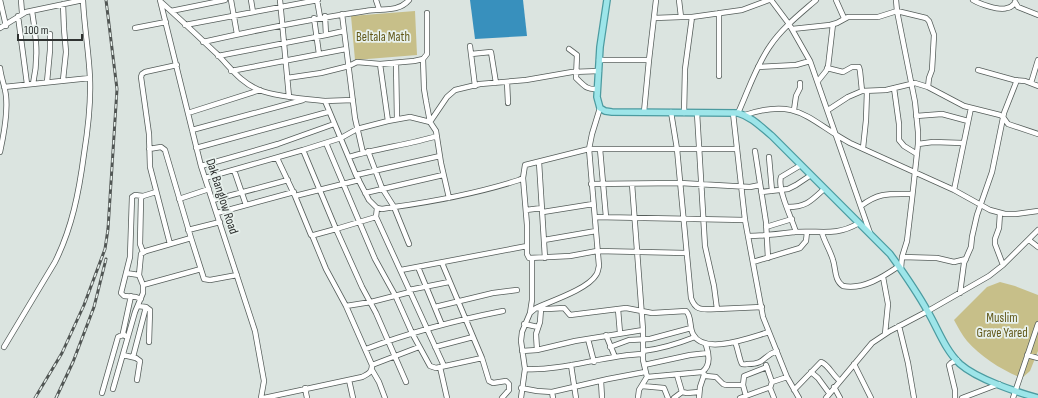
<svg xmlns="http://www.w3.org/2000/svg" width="1038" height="398" viewBox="0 0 1038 398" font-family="'Sofia Sans Condensed',sans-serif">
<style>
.green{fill:#c7bf89}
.water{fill:#3890bd}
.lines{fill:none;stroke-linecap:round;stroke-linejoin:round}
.minor-casing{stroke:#555d5a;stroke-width:6}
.major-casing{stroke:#4c9ba0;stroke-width:8}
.minor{stroke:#fff;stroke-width:4.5}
.major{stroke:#9de5e9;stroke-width:5.5}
.rail-casing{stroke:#515654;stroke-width:3}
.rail{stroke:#e8f1ed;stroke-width:1.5;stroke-dasharray:4.5;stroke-linecap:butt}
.labels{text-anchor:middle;stroke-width:3.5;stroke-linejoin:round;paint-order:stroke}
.park-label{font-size:13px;fill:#62591a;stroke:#e8f1ed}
.street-label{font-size:13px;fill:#2f3231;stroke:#e8f1ed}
</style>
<rect width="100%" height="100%" fill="#dbe4e0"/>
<path class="green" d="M415,11l2,44 -62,5 -4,-44z
M1000,282l15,4 23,9v56l-8,20 -8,7c-19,-7 -41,-21 -55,-37 -5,-6 -9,-14 -13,-21l33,-33z"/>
<path class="water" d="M470,0h53l4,36 -52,3z"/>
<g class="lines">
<defs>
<path id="minor" d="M0,0l6,26
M21,0l1,13
M160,0l41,166 54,165 9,50 -3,17
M231,0l6,34
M251,0l2,12
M280,0l9,97
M317,0l3,17
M376,0l3,9
M679,0l2,17h11l-7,52 -1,44
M771,0l18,24 21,37 60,172
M836,0l8,18
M896,0l1,11 18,91 3,30v12l-6,55 -5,42 -5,16
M973,0c7,4 26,11 34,8 4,0 6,-3 8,-5
M161,2c19,17 38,35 56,52 14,14 23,28 42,36 18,7 46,9 66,11l31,74 13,25 8,8 5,1 12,-2 15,37
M1015,2l3,5 20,8
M32,11c4,26 7,46 1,73
M171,11l54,-11
M719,13v63
M342,14l13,104 8,35
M18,16l9,68
M325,16l1,19
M692,17l50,-7 27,-10
M314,18l5,36
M654,18l27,-1
M185,25l133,-25
M0,28l26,-16 57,-12
M135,28l31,-6
M792,29l38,-4 7,-2 11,-6h30l19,-6 29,7 3,3 5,14 -2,35 -3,8 -1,9
M203,42c54,-12 108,-23 163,-31 14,-3 32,2 43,-11
M470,46l5,40
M569,49l8,6 -1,23c8,7 10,12 21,11
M471,54l20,-2 5,31
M218,56l108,-21 18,-4
M423,59l1,30 2,12 4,21 6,9 5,32 8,35
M599,60h50l-5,52
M649,60l7,-60
M396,63l1,56
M380,64l8,57
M758,67l38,-2 14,-4
M0,68c1,10 5,18 6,28 2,18 -2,38 -6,56
M827,68l16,4 9,-5h7l1,4 2,20
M978,70l36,10 11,1 13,5
M231,71l115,-22
M287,78l34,-5 28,-7 8,-4 23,2 34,-3 9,-2 4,-5v-41
M63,80l3,-28 -2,-23 -1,-25
M818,81l8,-10 2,-4 5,-43
M47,82l3,-32v-16
M507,82l1,21
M1031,83l7,-23
M4,87l86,-9
M894,88l5,36v16l5,6 13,8
M325,101l28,-1
M794,110l2,-14 4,-8v-5
M828,110l20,-13 14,-6 24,-1 29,-7 13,4 36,19 36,9 3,2 5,7 30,10
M671,112l6,37 14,149c5,14 12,11 26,11l-3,-23 -9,-40 -8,-133
M188,113l72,-23
M733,113l12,107 18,97 24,60 12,21
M738,113c10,-22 18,-47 32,-67 12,-18 30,-32 46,-46
M745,115c53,-18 63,5 105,28l104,47 36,20 15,4h11l22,-3
M916,116l26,-2 26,7
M192,130l111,-30
M326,143l49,116 21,38 16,36 18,33 6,2 46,-10
M918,144l15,-2 30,1
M196,148l132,-36
M863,148l3,-28 1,-29
M149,149l12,-2 4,3 26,88 13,41 6,1 27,-5
M600,149h137
M368,151l14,37 12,19c43,-6 84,-14 125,-27l4,-2 2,-13 64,-16 3,-15 8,-26
M755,151l11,71 2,36
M349,157c29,-9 59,-12 88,-21
M769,157l3,34
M277,158l18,38 16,39h3l22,-6 -33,-79
M539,162l6,96
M201,166l77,-22 56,-20
M234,170l12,35
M356,175l84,-19
M205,178l98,-28 38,-12 16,-9 31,-8 22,-4 20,5 17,-25 8,-7 25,-6 46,-4 46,-8 27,-1
M523,178l4,47v29l2,4 41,-2 27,-5 89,2
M591,184l89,-1 70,4 10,-2
M632,184l11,146v30l4,17 -8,13 -1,8
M954,190l17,-82
M761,192l27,-3 8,-4 15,-10
M365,193l78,-18
M295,196l64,-16
M179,199l30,-10
M213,200l75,-20
M861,206c18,-14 29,-12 51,-12
M788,207c18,0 23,-6 36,-18
M377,208l-1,9 68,149
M526,210l16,-2
M543,212l50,-8
M217,213l77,-21
M1000,213l-1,15 -4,11v5l8,21
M376,217l-40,12 26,58 14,26 30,69
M595,217l150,3
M766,227l26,-8
M188,230l32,-8
M796,232c-4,-13 -19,-43 -15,-55l20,-12
M822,233c3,10 8,17 11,27 3,9 1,20 10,26 20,4 40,-9 56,-20
M312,235l14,34 20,37 26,59
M748,236c16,0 31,-2 47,-4 25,-2 40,5 64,-9
M544,240l52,-9
M1029,240l9,7
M170,244l-20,-77 -1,-33 -8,-57 1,-3 3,-2 32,-7
M143,252l-3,-8 1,-46 2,-2 13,-4
M753,262l47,-14 6,-7 1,-9
M442,263l40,95 7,23 4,2 13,-2 3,3v6l-7,8
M418,267l24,58
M901,268l1,-11 35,1 17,4 12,-3
M401,270l126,-24
M126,273l13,2
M883,277l5,27 -3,30
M143,285l58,-16
M409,290l40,-8
M960,293l4,-30 7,-16 1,-10 5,-22 15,-43 12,-59 13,-33
M141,299l-5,-2 -12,-1 -3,-3 9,-36 2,-60 3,-2 8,1
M138,306l8,1 4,3 -1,32
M346,306l25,-4 39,-10
M435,307l58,-14 24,-3
M537,308l10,1 17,-1 6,7 56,-7 26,5 34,-2c6,5 3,16 7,23 11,22 58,3 76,-2
M618,309l2,24
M717,309l45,-2
M530,313l2,-13v-42
M524,324l14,3
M899,326l9,37 6,35
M606,335l9,22
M125,336l-2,-3 8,-37
M588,339l6,23
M735,342c2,3 5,20 7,22 1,1 5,0 6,0 18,0 14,-8 29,-13
M4,347l51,-85c17,-34 24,-70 29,-108 4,-25 7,-50 6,-75 -1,-27 -6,-53 -7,-79
M435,347l38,-10
M610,347l19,-7 21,-1 41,-11
M366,349c45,-17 91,-29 137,-38
M537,350l-1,-16 4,-12 1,-13
M522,351l15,-1 38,-9 68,-11
M643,351c18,-2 34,-7 52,-14
M123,355l13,3 4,3 -3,19
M1027,355l11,3
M133,357l13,-50
M854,364l17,34
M571,365l5,33
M644,365l46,-10 18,-2
M766,365l6,17
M440,367l7,31
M525,369c40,2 78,-14 118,-15
M372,370l7,12 6,16
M702,372l4,4 10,1 7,7 3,1h17l3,11
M811,372l7,6 11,15
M647,377l55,-5c9,-6 7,-18 4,-27
M349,380l4,18
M601,381l1,17
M743,385l1,-9 23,-9
M642,386l22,2 4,10
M834,387l6,11
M305,388l2,10
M521,388l16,3 15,1 56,-13 37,-7
M770,388l4,10
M113,389l22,-77 8,-19v-8l-4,-10 2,-21 5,-3 45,-13
M794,390l27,-28c7,2 12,14 19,19
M552,392l1,6
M682,392l5,1 12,-1
M102,393l16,-56 2,-1 3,-1
M264,398l98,-21c6,-3 10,-4 10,-12l47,-18
M521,398l4,-29 -4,-28 1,-9 8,-19 6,-5c15,-7 52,-19 60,-33 2,-2 2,-6 3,-9l-10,-117h11l6,68
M674,398l8,-6 -5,-17
M699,398l1,-11 4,-12
M740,398l28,-10h2l2,-6 15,-5
M826,398l46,-55 18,-12 38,-20 61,-35 14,-11 35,-35
M955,398v-8l-6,-25 2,-2 6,-3
M962,398l37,-14
M1013,398l25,-74"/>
<path id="major" d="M607,0l-7,47 -3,50 3,11 5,3 7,1 126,1c14,4 23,14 34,23l118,118c13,18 27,38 38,58 10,17 17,38 32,52 17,15 56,28 78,34"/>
</defs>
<use href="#minor" class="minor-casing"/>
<use href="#major" class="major-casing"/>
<use href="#minor" class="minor"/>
<use href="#major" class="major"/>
<defs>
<path id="rail" d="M35,398l27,-45 22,-48 21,-56 3,-20 9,-140 -11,-89
M56,398l17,-36 21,-55 12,-48"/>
</defs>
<use href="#rail" class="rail-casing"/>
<use href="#rail" class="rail"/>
</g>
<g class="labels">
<g class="park-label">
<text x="383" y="41">Beltala Math</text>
<text x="1002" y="322">Muslim<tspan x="1002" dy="15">Grave Yared</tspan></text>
</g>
<g class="street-label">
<text transform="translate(223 196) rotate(72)" y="5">Dak Banglow Road</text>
</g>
</g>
<path d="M18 34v6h64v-6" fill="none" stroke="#2f3231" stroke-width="2"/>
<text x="24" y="34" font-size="12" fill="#2f3231" stroke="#e8f1ed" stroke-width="3" paint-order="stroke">100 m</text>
</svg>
